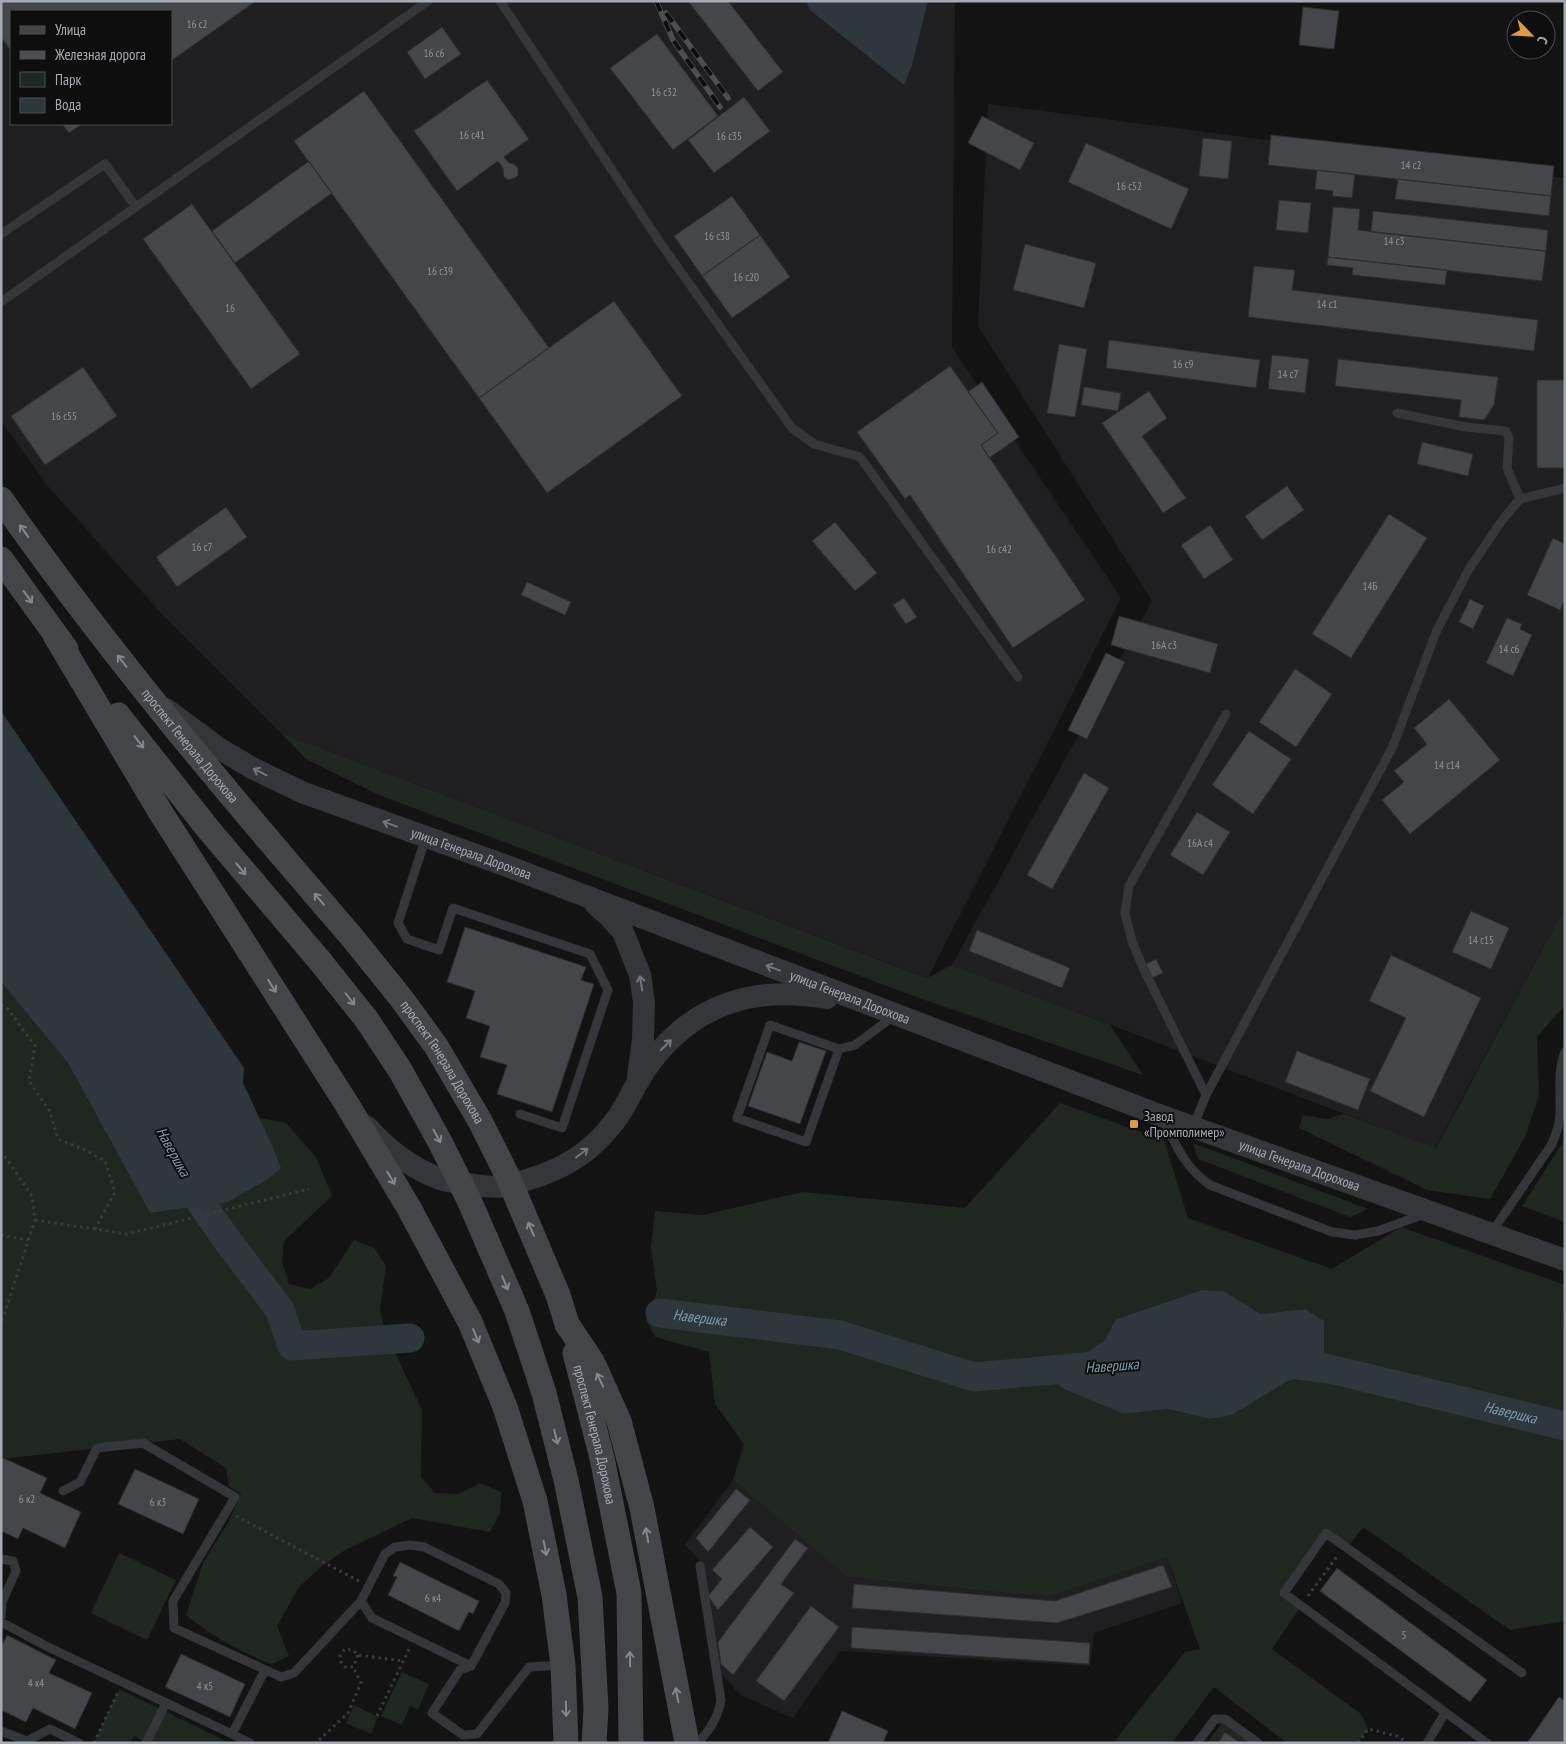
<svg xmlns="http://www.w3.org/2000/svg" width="1566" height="1744" viewBox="0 0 1566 1744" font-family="'PT Sans Narrow',sans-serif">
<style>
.built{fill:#1f1f21;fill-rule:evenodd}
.green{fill:#202720;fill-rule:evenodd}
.water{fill:#2e373c}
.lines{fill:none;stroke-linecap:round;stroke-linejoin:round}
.river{stroke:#2e373c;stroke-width:29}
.building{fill:#454649;stroke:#2d2d30}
.path{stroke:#3a3d40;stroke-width:3;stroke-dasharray:2.5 4;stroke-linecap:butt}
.service{stroke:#343639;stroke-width:9}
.tertiary{stroke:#343639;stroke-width:22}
.secondary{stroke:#434549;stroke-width:25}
.rail-casing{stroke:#4c4e52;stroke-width:5.5}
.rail{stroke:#0e0e0f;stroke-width:4;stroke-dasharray:11;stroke-linecap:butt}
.secondary-bridge{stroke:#434549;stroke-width:25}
.oneway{stroke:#83878e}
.oneway2{stroke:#73767c}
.poi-dot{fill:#df9b40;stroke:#0e0e0f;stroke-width:2}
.labels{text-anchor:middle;stroke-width:4;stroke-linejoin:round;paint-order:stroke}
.number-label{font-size:11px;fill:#8e9298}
.street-label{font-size:14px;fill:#a6abb3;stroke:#0e0e0f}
.poi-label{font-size:14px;fill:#a6abb3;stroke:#0e0e0f;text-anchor:start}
.water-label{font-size:15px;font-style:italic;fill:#809bab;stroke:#0e0e0f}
</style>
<rect width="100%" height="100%" fill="#131314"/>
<path class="built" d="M1,1h954l-3,346 169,251 -193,380 -647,-245 -122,-122 -112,-126 -46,-64zM11,11h160v113h-160z
M988,104l577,74v729l-130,241 -483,-183 200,-364 -174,-275z
M733,1480l114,97 201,20 119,-40 15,46 -88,30 -4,33 -250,-15 -47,67 -53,-23 -20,-23 -20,-111 -15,-16z"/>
<path class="green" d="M281,733l646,245 25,-13 158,60 33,50 -224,-77 -540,-203 -73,-36z
M1565,907v98l-28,32 2,59 -14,41 -35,62 -63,-9 -128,-62 4,-13 24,4 17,-5 92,34z
M1,982l67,81 82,150 78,-11 42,-24 10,-10 -8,-23 -13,-27 27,5 30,34 16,39 -48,45 -2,21 7,22 21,5 19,-11 25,-38 20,8 12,18 -6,44 5,21 37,79 -1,67 14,16 23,1 22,-11 21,9 -1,21 -10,19 -78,-14 -67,32 -24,17 -22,20 -22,39 12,30 -17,8c-34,-13 -57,-26 -86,-49l17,-52 26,-42 12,-27 -12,-8 -3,-18 -46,-29 -179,20z
M1060,1103l104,37 24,78 144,51 69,-42 164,58 -2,41 2,1v294l-55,9 -147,-103 -16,21 -21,-15 -42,60 17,13 -29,43 89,65 7,15 -10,14h-71l-73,-56 -42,56h-59l72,-91 15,-3 -33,-92 -119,40 -201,-20 -114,-97 11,-36 -29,-40 -6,-52 -54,-15 -9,-17 11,-29 -6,-43 4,-37 47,4 101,-23 162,16zM1202,1290l22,1 37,23 44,-5 19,12v30l6,18 -42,12 -56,34 -22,4 -42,-10 -44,5 -60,-60 23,-2 18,-12 11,-21z
M1565,1139v83l-43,-16z
M1193,1143l175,66 -18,8 -152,-58z
M119,1553l57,27 -29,60 -56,-27z
M402,1672l27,12 -11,26 -8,-4 -8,19 -21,-9z
M119,1689l109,53 -81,1 -13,-7 -4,7h-36z
M354,1705l24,12 -7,17 -25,-11z
M1225,1719l33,24h-18l-15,-11 -7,11h-11z"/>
<path class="water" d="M806,1h122l-16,64 -8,20 -94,-75z
M1,711l243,357 -1,15 29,62 9,23 -11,10 -42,24 -78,11 -82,-150 -67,-81z
M1202,1290l22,1 37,23 44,-5 19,12v30l6,18 -42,12 -56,34 -22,4 -42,-10 -44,5 -62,-26 -13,-18 15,-16 23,-2 18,-12 11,-21z"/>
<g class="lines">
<g class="river">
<path d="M184,1172l19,34 24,34 53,70 12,36 118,-8"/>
<path id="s1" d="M660,1313l180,22 134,42 113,-10"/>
<path id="s2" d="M1291,1364l39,5 235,57"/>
</g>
</g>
<path class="building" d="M1,1h255l-85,60v-50h-160v40l-10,-14z
M688,1h40l55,71 -25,19z
M1303,7l36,4 -5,38 -35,-4z
M442,27l19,27 -36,25 -18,-27z
M657,34l61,82 -45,34 -63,-82z
M487,80l42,59 -25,18 5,6 5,1 4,4v7l-3,3 -7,2 -4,-3 -1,-9 -5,-7 -41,30 -43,-60z
M364,91l185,257 -70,50 -185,-257z
M744,97l26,34 -56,42 -26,-33z
M982,116l52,27 -14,27 -52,-27z
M62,124h20l-13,9z
M1271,135l283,31 -3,30 -283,-31z
M1203,138l29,3 -4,38 -29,-3z
M1086,143l103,46 -18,40 -103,-47z
M309,161l23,32 -97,70 -23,-32z
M1317,170l38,4 -3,24 -20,-2 1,-5 -18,-2z
M1398,179l153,17 -2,20 -154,-17z
M732,196l28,39 -58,41 -28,-40z
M1279,200l32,3 -3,30 -32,-3z
M192,204l108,150 -49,35 -108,-150z
M1333,207l27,2 -2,21 188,21 -4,30 -214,-24z
M1373,211l175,19 -2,21 -175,-19z
M760,235l30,42 -58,41 -30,-42z
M1025,244l71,19 -12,45 -71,-18z
M1328,257l119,13 -2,15 -93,-10 1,-7 -26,-3z
M1254,266l41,4 -3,20 246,30 -4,31 -286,-34z
M614,301l68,95 -135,97 -68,-95z
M1109,340l151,20 -4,28 -150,-20z
M1059,344l28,5 -12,68 -28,-4z
M1272,355l37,4 -4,34 -37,-4z
M1338,359l160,18 -4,28 -10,15 -25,-3 2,-17 -126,-14z
M950,366l48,67 -17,12 104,155 -72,48 -103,-153 -5,4 -48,-67z
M83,367l34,49 -72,49 -34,-49z
M1537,380h28v88h-28z
M982,382l37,55 -30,21 -8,-13 17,-12 -30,-41z
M1084,387l37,6 -3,18 -37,-6z
M1149,391l18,27 -25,18 44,62 -23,15 -61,-90z
M1422,442l51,12 -5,22 -51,-12z
M1287,486l17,24 -42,30 -17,-24z
M226,507l21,30 -70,50 -21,-30z
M1389,514l38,24 -76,120 -39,-24z
M835,522l42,51 -22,18 -43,-50z
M1210,525l23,35 -29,19 -23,-34z
M1553,538l12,6v55l-5,11 -33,-15z
M527,582l44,20 -6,13 -44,-20z
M904,598l13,19 -11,7 -13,-19z
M1470,599l14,7 -11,23 -14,-7z
M1119,616l99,28 -8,29 -99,-28z
M1507,618l15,6 -2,5 12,6 -19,41 -27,-13z
M1106,653l19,9 -38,77 -19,-9z
M1295,669l37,25 -36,53 -37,-25z
M1449,699l51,61 -90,74 -28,-34 22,-18 -10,-11 33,-27 -13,-16z
M1249,731l42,28 -38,55 -41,-29z
M1084,773l25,15 -57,101 -25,-14z
M1197,812l33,20 -27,43 -33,-20z
M1471,911l38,17 -18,41 -39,-17z
M465,927l121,40 -5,13 13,4 -42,128 -55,-18 10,-29 -27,-8 10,-31 -24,-8 9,-27 -28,-9z
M977,930l93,38 -8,20 -93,-37z
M1391,955l90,43 -57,119 -54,-26 36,-73 -37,-17z
M1156,959l7,14 -11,5 -6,-14z
M799,1042l27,9 -26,73 -52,-18 19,-54 25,9z
M1297,1051l73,28 -12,31 -73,-28z
M1,1457l46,21 -7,15 41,19 -16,36 -42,-20 -5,11 -17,-8z
M135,1469l64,30 -16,35 -65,-30z
M736,1489l14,11 -42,52 -12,-14z
M750,1527l23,20 -55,63 -10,-14 14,-17 -10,-9z
M795,1539l13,9 -27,36 13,9 -61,82 -12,-11 -3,-22z
M400,1562l79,39 -6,13 -4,-2 -10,19 -71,-36 9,-18 -4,-1z
M1163,1565l9,22 -115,36 -205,-15 2,-24 201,17z
M1337,1568l150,112 -17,22 -150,-111z
M811,1606l28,21 -55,74 -28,-20z
M852,1627l238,16 -1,21 -238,-16z
M7,1635l49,25 -7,13 43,20 -17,36 -42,-21 -7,14 -25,-12v-63z
M181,1654l64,30 -15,33 -65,-30z
M1559,1697l6,4v42h-38z
M842,1711l46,20 -5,12h-55z
M1225,1732l15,11h-22z"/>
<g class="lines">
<path class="path" d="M1,1005l7,4 27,37 -6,35 21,31 8,27 27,11 20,11 10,31 -20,37
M1,1151l31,45 3,24 -34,104
M35,1220l92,14 182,-45
M1,1235l27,5
M236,1516l123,65
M1308,1596l30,-41
M358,1655l-5,12h-8l-4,-5 -1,-7 5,-6 8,1 5,5 45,6
M377,1716l32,-67
M319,1740l29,-27 13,-30 -8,-16
M94,1743l24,-51
M1358,1743l10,-14 29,7 11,7"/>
<path class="service" d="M500,1l161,243 131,184 22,16 46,13 158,220
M1,234l104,-70 31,43
M1,302l427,-301
M1397,413l69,14 40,4 3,8 -2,29 13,31
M426,837l-28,86 9,16 32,11 14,-42 137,46 18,36 -46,138 -42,-14
M839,1049l-33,93 -69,-24 33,-93 69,24 16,-4 39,-29
M1206,1095l-63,-127 -11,-27 -7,-28 4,-27 97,-172
M1164,1121c14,28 20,45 46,64l122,47 23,3 23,-4 46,-17
M1193,1127l13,-32 187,-349 44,-116 32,-61 34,-50 17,-20 45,-11
M1492,1232l60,-88c4,-10 8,-20 8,-31 1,-20 -3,-42 5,-61
M63,1491l17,-9 17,-34 46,-5 92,54 -62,104 1,27 107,49 13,-4 67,-72 24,-47 10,-7 15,-2 14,2 75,37 7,9 -1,10 -34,63 -11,4 -28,43 31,22 14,-1 52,-67 31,-2
M1,1559l12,2 3,10 -14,31 -1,15
M361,1601l11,17 99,48
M1,1622l47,25 184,87 33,-64
M1,1731l26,10 23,-12 29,14
M232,1734l18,9
M146,1743l20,-40
M697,1743c13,-12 21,-26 24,-43l-21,-134
M1197,1743l18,-24h10l33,24
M1427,1743l18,-30
M1487,1743l-203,-150 42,-60 196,140"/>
<g class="tertiary">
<path id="s3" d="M166,709l54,40 34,20 50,24 203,73 655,250 403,144"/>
<path d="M596,905l11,9 16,18 17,43 4,27 -1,37 -5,38"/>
<path d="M367,1127c20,22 44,41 73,52 9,3 20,4 29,5 12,2 26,4 38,2 10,-3 19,-6 29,-9 28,-9 55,-26 74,-50 11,-12 18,-27 26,-42 11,-20 27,-40 45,-55 43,-35 92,-41 146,-32"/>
</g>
<g class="secondary">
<path id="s4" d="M1,499c107,153 228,296 350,437"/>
<path d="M1,559l65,90"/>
<path d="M55,635l106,178 187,293 61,102 61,114 35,85 30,94 19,94 9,70 3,78"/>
<path d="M118,715l91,115 111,131"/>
<path d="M567,1324l26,39 26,58 23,87 45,235"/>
<path id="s5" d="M575,1353l27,105 27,135 2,150"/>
</g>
<defs>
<path id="rail" d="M656,1l17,39 47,67
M666,13l62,85"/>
</defs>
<use href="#rail" class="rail-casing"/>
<use href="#rail" class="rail"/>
<g class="secondary-bridge">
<path id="s6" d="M351,936l50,62 35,48 44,75 28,56 50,118 9,29"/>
<path d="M320,961l47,59 33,50 40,72 29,58 48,111 27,82 22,87 24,117 6,112 -2,34"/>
</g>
</g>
<defs><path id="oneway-shaft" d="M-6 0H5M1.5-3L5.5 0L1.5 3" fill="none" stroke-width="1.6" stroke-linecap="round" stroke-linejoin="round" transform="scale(1.25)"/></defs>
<g class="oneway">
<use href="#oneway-shaft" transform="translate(24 531) rotate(-125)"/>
<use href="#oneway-shaft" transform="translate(28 597) rotate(54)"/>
<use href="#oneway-shaft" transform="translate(122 661) rotate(-128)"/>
<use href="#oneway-shaft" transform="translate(139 742) rotate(52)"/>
<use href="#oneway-shaft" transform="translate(241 869) rotate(50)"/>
<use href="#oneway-shaft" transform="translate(319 899) rotate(-131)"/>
<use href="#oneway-shaft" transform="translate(272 986) rotate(58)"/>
<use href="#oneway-shaft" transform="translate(350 999) rotate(52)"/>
<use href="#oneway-shaft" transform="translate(437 1136) rotate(61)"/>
<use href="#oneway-shaft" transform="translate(391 1178) rotate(59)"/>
<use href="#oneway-shaft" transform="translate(531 1229) rotate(-113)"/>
<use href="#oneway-shaft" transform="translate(505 1283) rotate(67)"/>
<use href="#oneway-shaft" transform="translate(476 1336) rotate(68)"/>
<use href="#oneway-shaft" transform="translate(600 1380) rotate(-115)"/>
<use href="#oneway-shaft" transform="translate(556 1437) rotate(76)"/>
<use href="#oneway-shaft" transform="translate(647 1535) rotate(-100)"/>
<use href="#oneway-shaft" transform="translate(545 1548) rotate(79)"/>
<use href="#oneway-shaft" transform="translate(630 1659) rotate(-91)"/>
<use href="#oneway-shaft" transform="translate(677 1695) rotate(-101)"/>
<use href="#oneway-shaft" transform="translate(566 1709) rotate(89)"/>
</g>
<g class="oneway2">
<use href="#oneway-shaft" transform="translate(260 772) rotate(-153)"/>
<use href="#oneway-shaft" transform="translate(390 824) rotate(-160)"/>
<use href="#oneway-shaft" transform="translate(773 968) rotate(-159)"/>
<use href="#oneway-shaft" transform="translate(641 983) rotate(-99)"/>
<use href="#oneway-shaft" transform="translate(666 1045) rotate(-45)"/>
<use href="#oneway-shaft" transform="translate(582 1153) rotate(-37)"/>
</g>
<rect class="poi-dot" x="1129" y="1119" width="10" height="10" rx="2.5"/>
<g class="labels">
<g class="number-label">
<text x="197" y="28">16 с2</text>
<text x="434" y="57">16 c6</text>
<text x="664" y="96">16 с32</text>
<text x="472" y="139">16 с41</text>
<text x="729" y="140">16 с35</text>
<text x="1411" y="169">14 с2</text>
<text x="1129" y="190">16 с52</text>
<text x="717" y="240">16 с38</text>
<text x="1394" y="245">14 с3</text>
<text x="440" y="275">16 с39</text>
<text x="746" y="281">16 с20</text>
<text x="1327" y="308">14 с1</text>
<text x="230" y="312">16</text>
<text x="1183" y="368">16 с9</text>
<text x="1288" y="378">14 с7</text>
<text x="64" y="420">16 с55</text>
<text x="202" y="551">16 с7</text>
<text x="999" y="553">16 с42</text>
<text x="1370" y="590">14Б</text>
<text x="1164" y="649">16А с3</text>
<text x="1509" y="653">14 с6</text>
<text x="1447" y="769">14 с14</text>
<text x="1200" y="847">16А с4</text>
<text x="1481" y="944">14 с15</text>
<text x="27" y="1503">6 к2</text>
<text x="158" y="1506">6 к3</text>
<text x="433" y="1602">6 к4</text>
<text x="1404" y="1639">5</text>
<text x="36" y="1687">4 к4</text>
<text x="205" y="1690">4 к5</text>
</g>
<g class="street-label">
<text dy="5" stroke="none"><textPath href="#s4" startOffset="311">проспект Генерала Дорохова</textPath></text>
<text dy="5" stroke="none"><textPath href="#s3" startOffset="340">улица Генерала Дорохова</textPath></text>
<text dy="5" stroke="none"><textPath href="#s3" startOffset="745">улица Генерала Дорохова</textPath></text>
<text dy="5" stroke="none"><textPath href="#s6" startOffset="156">проспект Генерала Дорохова</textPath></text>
<text dy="5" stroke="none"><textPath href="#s3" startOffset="1225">улица Генерала Дорохова</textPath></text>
<text dy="5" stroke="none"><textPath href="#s5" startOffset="84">проспект Генерала Дорохова</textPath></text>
</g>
<g class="poi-label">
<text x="1144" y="1121">Завод<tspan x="1144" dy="16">«Промполимер»</tspan></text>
</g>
<g class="water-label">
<text transform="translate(173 1152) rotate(61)" y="5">Навершка</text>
<text dy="5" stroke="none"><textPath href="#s1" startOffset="40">Навершка</textPath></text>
<text transform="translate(1112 1366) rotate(-4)" y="5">Навершка</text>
<text dy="5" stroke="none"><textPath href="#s2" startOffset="225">Навершка</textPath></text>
</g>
</g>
<rect width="1566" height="1744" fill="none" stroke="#a6abb3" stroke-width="5"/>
<rect x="10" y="10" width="162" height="115" fill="#0e0e0f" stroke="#4b4d51"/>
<rect x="20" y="26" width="25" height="8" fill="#434549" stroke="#4b4d51"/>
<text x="55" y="35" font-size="15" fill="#a6abb3">Улица</text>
<rect x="20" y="51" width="25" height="8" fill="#4c4e52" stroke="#4b4d51"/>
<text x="55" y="60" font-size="15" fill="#a6abb3">Железная дорога</text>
<rect x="20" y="72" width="25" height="15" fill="#202720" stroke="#4b4d51"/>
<text x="55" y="85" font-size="15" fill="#a6abb3">Парк</text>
<rect x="20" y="98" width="25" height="15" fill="#2e373c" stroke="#4b4d51"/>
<text x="55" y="110" font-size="15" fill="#a6abb3">Вода</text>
<g transform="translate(1531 35) rotate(114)"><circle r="24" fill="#0e0e0f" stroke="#4b4d51"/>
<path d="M0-4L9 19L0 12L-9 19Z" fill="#df9b40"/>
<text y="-8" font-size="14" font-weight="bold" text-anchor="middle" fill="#a6abb3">С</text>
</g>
</svg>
